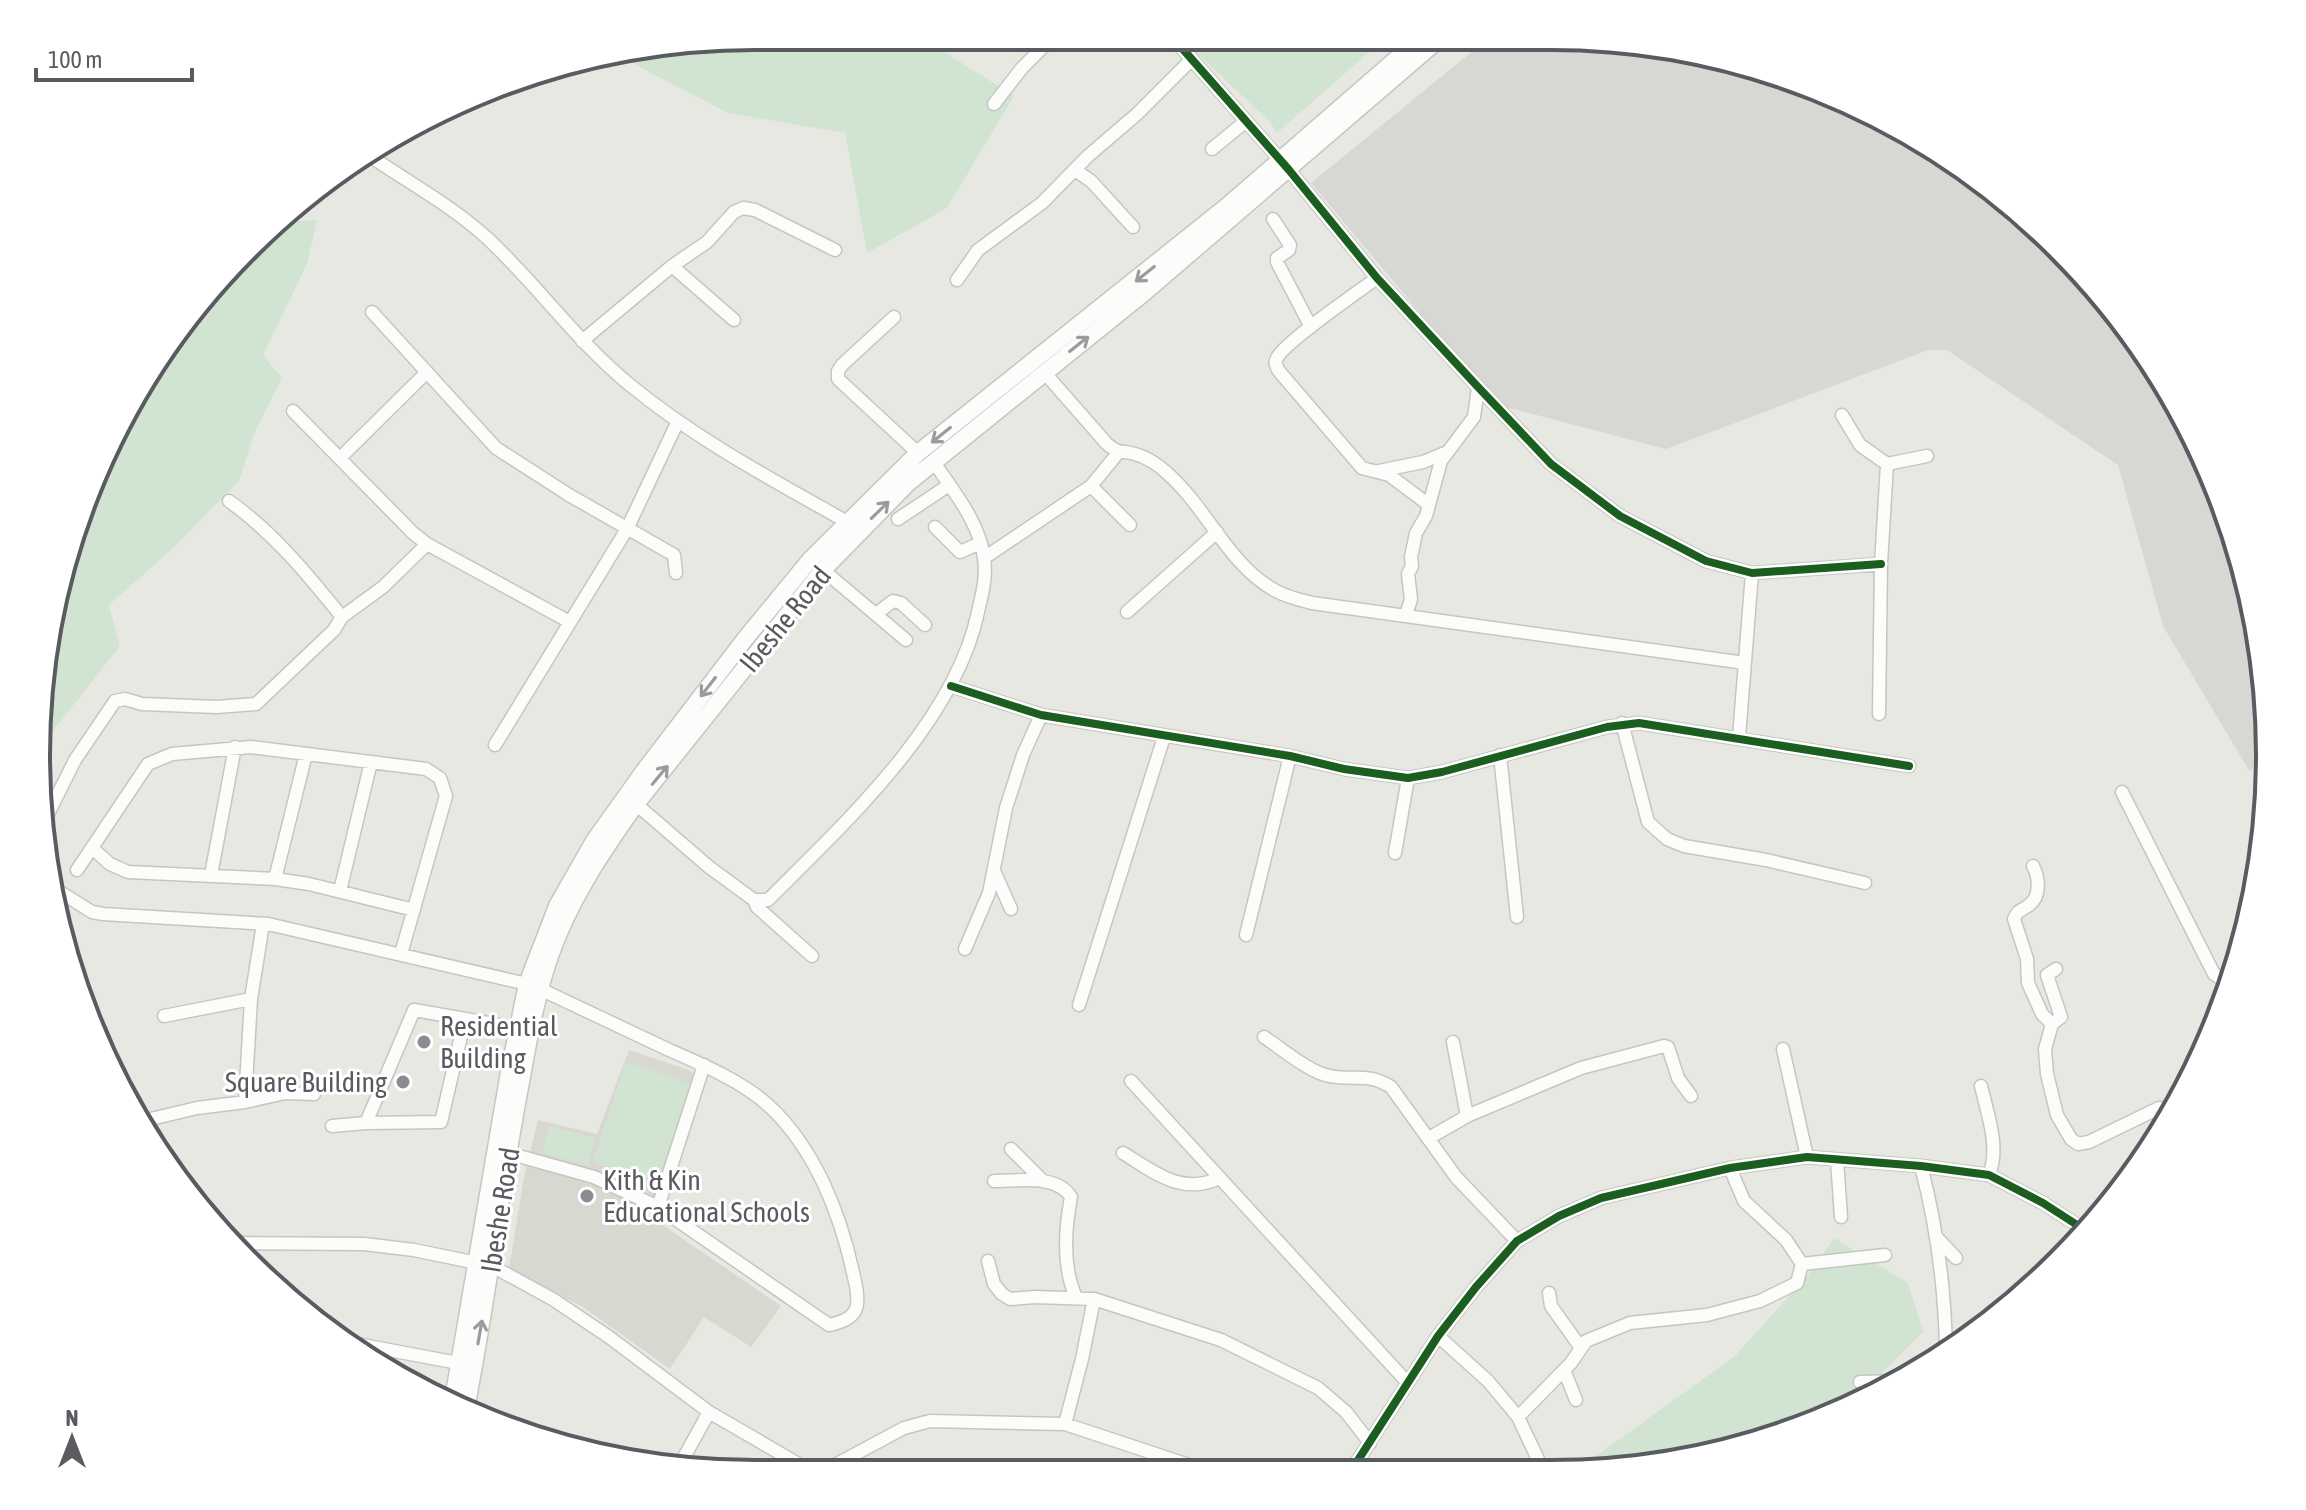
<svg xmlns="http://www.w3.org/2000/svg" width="2306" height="1510" viewBox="0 0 2306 1510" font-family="'Asap Condensed',sans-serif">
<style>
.industrial{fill:#d7d7d3}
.education{fill:#d8d8d1}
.green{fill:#d1e4d1}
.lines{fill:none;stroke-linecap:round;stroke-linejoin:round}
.minor-casing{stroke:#c5c5c3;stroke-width:15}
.secondary-casing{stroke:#c5c5c4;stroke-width:19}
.minor{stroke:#fcfcfb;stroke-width:12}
.secondary{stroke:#fcfcfb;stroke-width:16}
.cycleway-casing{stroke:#fff;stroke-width:13}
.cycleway{stroke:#1b5e20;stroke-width:8}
.oneway{stroke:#9a9b9e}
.poi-dot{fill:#8b8c8e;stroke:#fff;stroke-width:3}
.labels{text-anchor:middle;stroke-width:6;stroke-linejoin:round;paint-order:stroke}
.street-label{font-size:28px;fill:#595b60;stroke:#fff}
.poi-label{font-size:28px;fill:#595b60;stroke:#fff;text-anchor:start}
.rim{fill:none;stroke:#595b60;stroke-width:4}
</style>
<rect width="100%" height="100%" fill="#e8e8e3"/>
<path class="industrial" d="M1485,41l160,1 224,68 156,105 97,103 74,119 50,132 22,139 -1,38 -17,26 -87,-146 -45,-161 -171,-115h-19l-262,99 -164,-43 -50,-55 -141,-168z"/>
<path class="education" d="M629,1050l62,21 4,6 -47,138 133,91 -30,41 -47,-30 -34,52 -87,-62 -74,-38 15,-92 14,-57 59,14z"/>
<path class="green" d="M755,36l184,1 -4,9 79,50 -67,112 -80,45 -22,-120 -117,-20 -100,-52 1,-4z
M1182,39l201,1 -106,93 -7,-11z
M317,220l-10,44 -44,91 19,23 -28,56 -15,47 -68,69 -62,55 11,41 -67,85 -15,-10v-13l53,-228 94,-163 101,-95z
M626,1062l65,22 -33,100 -65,-22z
M549,1126l46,12 -7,27 -46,-12z
M1834,1238l74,45 15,49 -77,77 -109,41 -139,22h-24l161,-116 73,-81z"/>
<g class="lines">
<defs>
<path id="minor" d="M1174,39l115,131 88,108 101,109 73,77 69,52 86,45 46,12 129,-9
M994,104l28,-36 30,-30
M372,149l4,11c37,25 77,47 110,77 51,47 90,104 144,148 67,55 143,95 217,137l5,5
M1212,149l34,-28
M1075,170l16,11 42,46
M1273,219l17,26 -1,5 -12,8v4l34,65
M672,266l62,54
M1377,278c-19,14 -92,64 -100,80 -3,6 -1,6 1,12l84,98 27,7 40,30
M957,280l21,-30 64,-47 46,-47 49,-42 55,-55
M372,312l124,136 73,47 105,60 2,18
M894,317l-52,48 -4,6v8l80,74
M582,341l90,-75 35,-24 27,-30 9,-4 12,2 80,40
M1044,372l63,72c13,11 15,6 28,10 11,3 24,11 32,19 41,36 61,92 109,118 11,6 24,9 36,12l433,60
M293,411l120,122 14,11 141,77
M1842,415l18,30 27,19 40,-8
M340,458l87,-86
M1379,471l44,-9 22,-9
M1091,486l39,39
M229,501c45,32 79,74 113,116
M898,519l51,-34
M935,527l25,25 20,-9
M984,558l107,-72 27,-33
M823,570l83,70
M1127,612l90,-80
M876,614l17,-13 8,2 24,22
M1406,615l5,-16 -3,-25 4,-8 -1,-9 5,-24 10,-17 15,-55 33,-44 4,-30
M951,686l90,29 249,41 54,13 64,9 34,-6 165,-45 32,-4 270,43
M1879,714l2,-150 6,-100
M1622,723l26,99 19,17 17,7 82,14 99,23
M1739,737l13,-164
M495,745l132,-216 51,-108
M1500,755l17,162
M2122,792l92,182 5,3 16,-5
M636,804l73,63 45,33 3,7 55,49
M45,820l30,-60 40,-59 10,-2 17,5 74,3 40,-3 78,-74 8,-13 41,-30 44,-43
M92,848l18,16 18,8 147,7 34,5 105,26
M1395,853l13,-75
M2033,866c6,11 8,31 -4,39 -7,6 -11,4 -15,14l13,40 1,24 14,31 10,10
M77,870l71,-106 24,-10 79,-7 175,22 14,9 6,18 -45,158
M995,873l16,36
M211,875l24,-128
M275,879l31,-125
M49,885l43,27 11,2 165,10 259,60
M340,891l31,-129
M754,900h14c77,-77 187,-178 210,-288 4,-18 9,-35 6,-54 -4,-35 -32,-69 -51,-97
M1246,935l44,-179
M965,949l24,-56 17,-85 17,-53 18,-40
M2056,969l-9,6 14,42 -9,7 -7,25 2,25 10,41 14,24 7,5 11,-2 70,-34 7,1 6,8
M1079,1005l85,-268
M164,1016l87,-17
M1264,1037c17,11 46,36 66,39 24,5 38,-4 61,11l65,90 61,64
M1453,1042l14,74
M1783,1049l24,108
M1131,1081l276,301
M1981,1086c7,30 19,61 8,89
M245,1102l6,-103 12,-75
M138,1122l59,-14 48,-6 40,-9 29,1
M366,1123l48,-113 103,18
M332,1126l34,-3 75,-1 24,-103
M1429,1138l38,-22 114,-48 83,-22 4,1 10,31 13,18
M1011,1149l32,32
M508,1153l86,24 64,30 171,118c31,-6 32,-20 25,-48 -13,-62 -39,-129 -86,-172 -26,-24 -69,-42 -101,-56 -42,-20 -84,-40 -127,-60
M1123,1153c31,19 59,43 96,25
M1837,1160l4,57
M1921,1166c16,61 24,123 25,186
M994,1181c24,0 63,-7 77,16 -6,32 -9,70 5,100
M658,1207l46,-142
M1937,1238l19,20
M238,1243l126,1 50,6 78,16 62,34 55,37 100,75 98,57
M988,1261l6,23 8,10 8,5 25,-2 59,2 127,41 97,48 28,24 24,31
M1802,1264l83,-9
M1549,1293l2,13 30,42
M1438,1336l50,45 30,36 26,55
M352,1343l106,20
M1564,1370l12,30
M1860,1382l39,-1
M1518,1417l53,-54 15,-22 44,-18 77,-8 53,-14 37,-18 5,-19 -16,-24 -42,-39 -14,-33
M1065,1424l17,-65 12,-60
M678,1468l31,-56
M823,1469l10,-3 71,-38 26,-7 135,3 142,47
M1351,1471l87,-135 38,-49 41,-46 42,-25 42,-18 129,-30 77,-11 114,9 68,9 54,28 45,29"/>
<path id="secondary" d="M452,1405l57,-333 18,-88 30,-78 37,-65 50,-70 101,-132 65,-79 108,-107 308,-246 191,-166
M466,1409c20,-103 33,-208 52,-311 9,-47 16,-96 32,-142 19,-55 52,-104 86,-152l187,-234 85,-87 237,-191 292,-251"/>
</defs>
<use href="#minor" class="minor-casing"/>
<use href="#secondary" class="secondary-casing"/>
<use href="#minor" class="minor"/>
<use href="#secondary" class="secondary"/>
<defs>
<path id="cycleway" d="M1174,39l115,131 88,108 101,109 73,77 69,52 86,45 46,12 129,-9
M951,686l90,29 249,41 54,13 64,9 34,-6 165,-45 32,-4 270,43
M1351,1471l87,-135 38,-49 41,-46 42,-25 42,-18 129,-30 77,-11 114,9 68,9 54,28 45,29"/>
</defs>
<use href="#cycleway" class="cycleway-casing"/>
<use href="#cycleway" class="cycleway"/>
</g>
<defs><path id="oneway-shaft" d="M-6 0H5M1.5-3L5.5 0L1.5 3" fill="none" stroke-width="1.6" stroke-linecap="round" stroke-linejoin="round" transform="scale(2)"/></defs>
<g class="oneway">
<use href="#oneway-shaft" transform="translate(1145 274) rotate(141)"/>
<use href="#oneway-shaft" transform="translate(1079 344) rotate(-38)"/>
<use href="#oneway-shaft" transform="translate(941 435) rotate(141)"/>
<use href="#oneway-shaft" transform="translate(880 510) rotate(-44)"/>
<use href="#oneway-shaft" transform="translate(708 687) rotate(128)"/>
<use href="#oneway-shaft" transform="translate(660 775) rotate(-50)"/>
<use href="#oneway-shaft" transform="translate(480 1332) rotate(-80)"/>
</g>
<g class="poi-dot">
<circle cx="424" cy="1042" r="8"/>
<circle cx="403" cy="1082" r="8"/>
<circle cx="587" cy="1196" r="8"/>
</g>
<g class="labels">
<g class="street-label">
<text transform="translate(785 619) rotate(-51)" y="10">Ibeshe Road</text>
<text transform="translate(500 1210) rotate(-81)" y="10">Ibeshe Road</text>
</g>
<g class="poi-label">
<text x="440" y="1036">Residential<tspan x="440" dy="32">Building</tspan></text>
<text x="387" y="1092" text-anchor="end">Square Building</text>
<text x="603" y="1190">Kith &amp; Kin<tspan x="603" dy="32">Educational Schools</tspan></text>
</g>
</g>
<path d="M0 0H2306V1510H0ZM755 50H1551A705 705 0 0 1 2256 755V755A705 705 0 0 1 1551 1460H755A705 705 0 0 1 50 755V755A705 705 0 0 1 755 50Z" fill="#fff" fill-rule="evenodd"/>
<path class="rim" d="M755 50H1551A705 705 0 0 1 2256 755V755A705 705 0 0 1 1551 1460H755A705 705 0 0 1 50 755V755A705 705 0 0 1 755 50Z"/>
<g transform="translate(72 1438)" stroke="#ffffff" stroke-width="6" paint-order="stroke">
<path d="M0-6L14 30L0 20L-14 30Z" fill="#595b60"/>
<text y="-12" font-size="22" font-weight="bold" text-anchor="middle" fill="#595b60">N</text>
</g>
<path d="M36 68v12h156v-12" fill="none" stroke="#595b60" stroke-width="4"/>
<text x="48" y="68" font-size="24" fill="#595b60" stroke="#ffffff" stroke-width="6" paint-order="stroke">100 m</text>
</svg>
